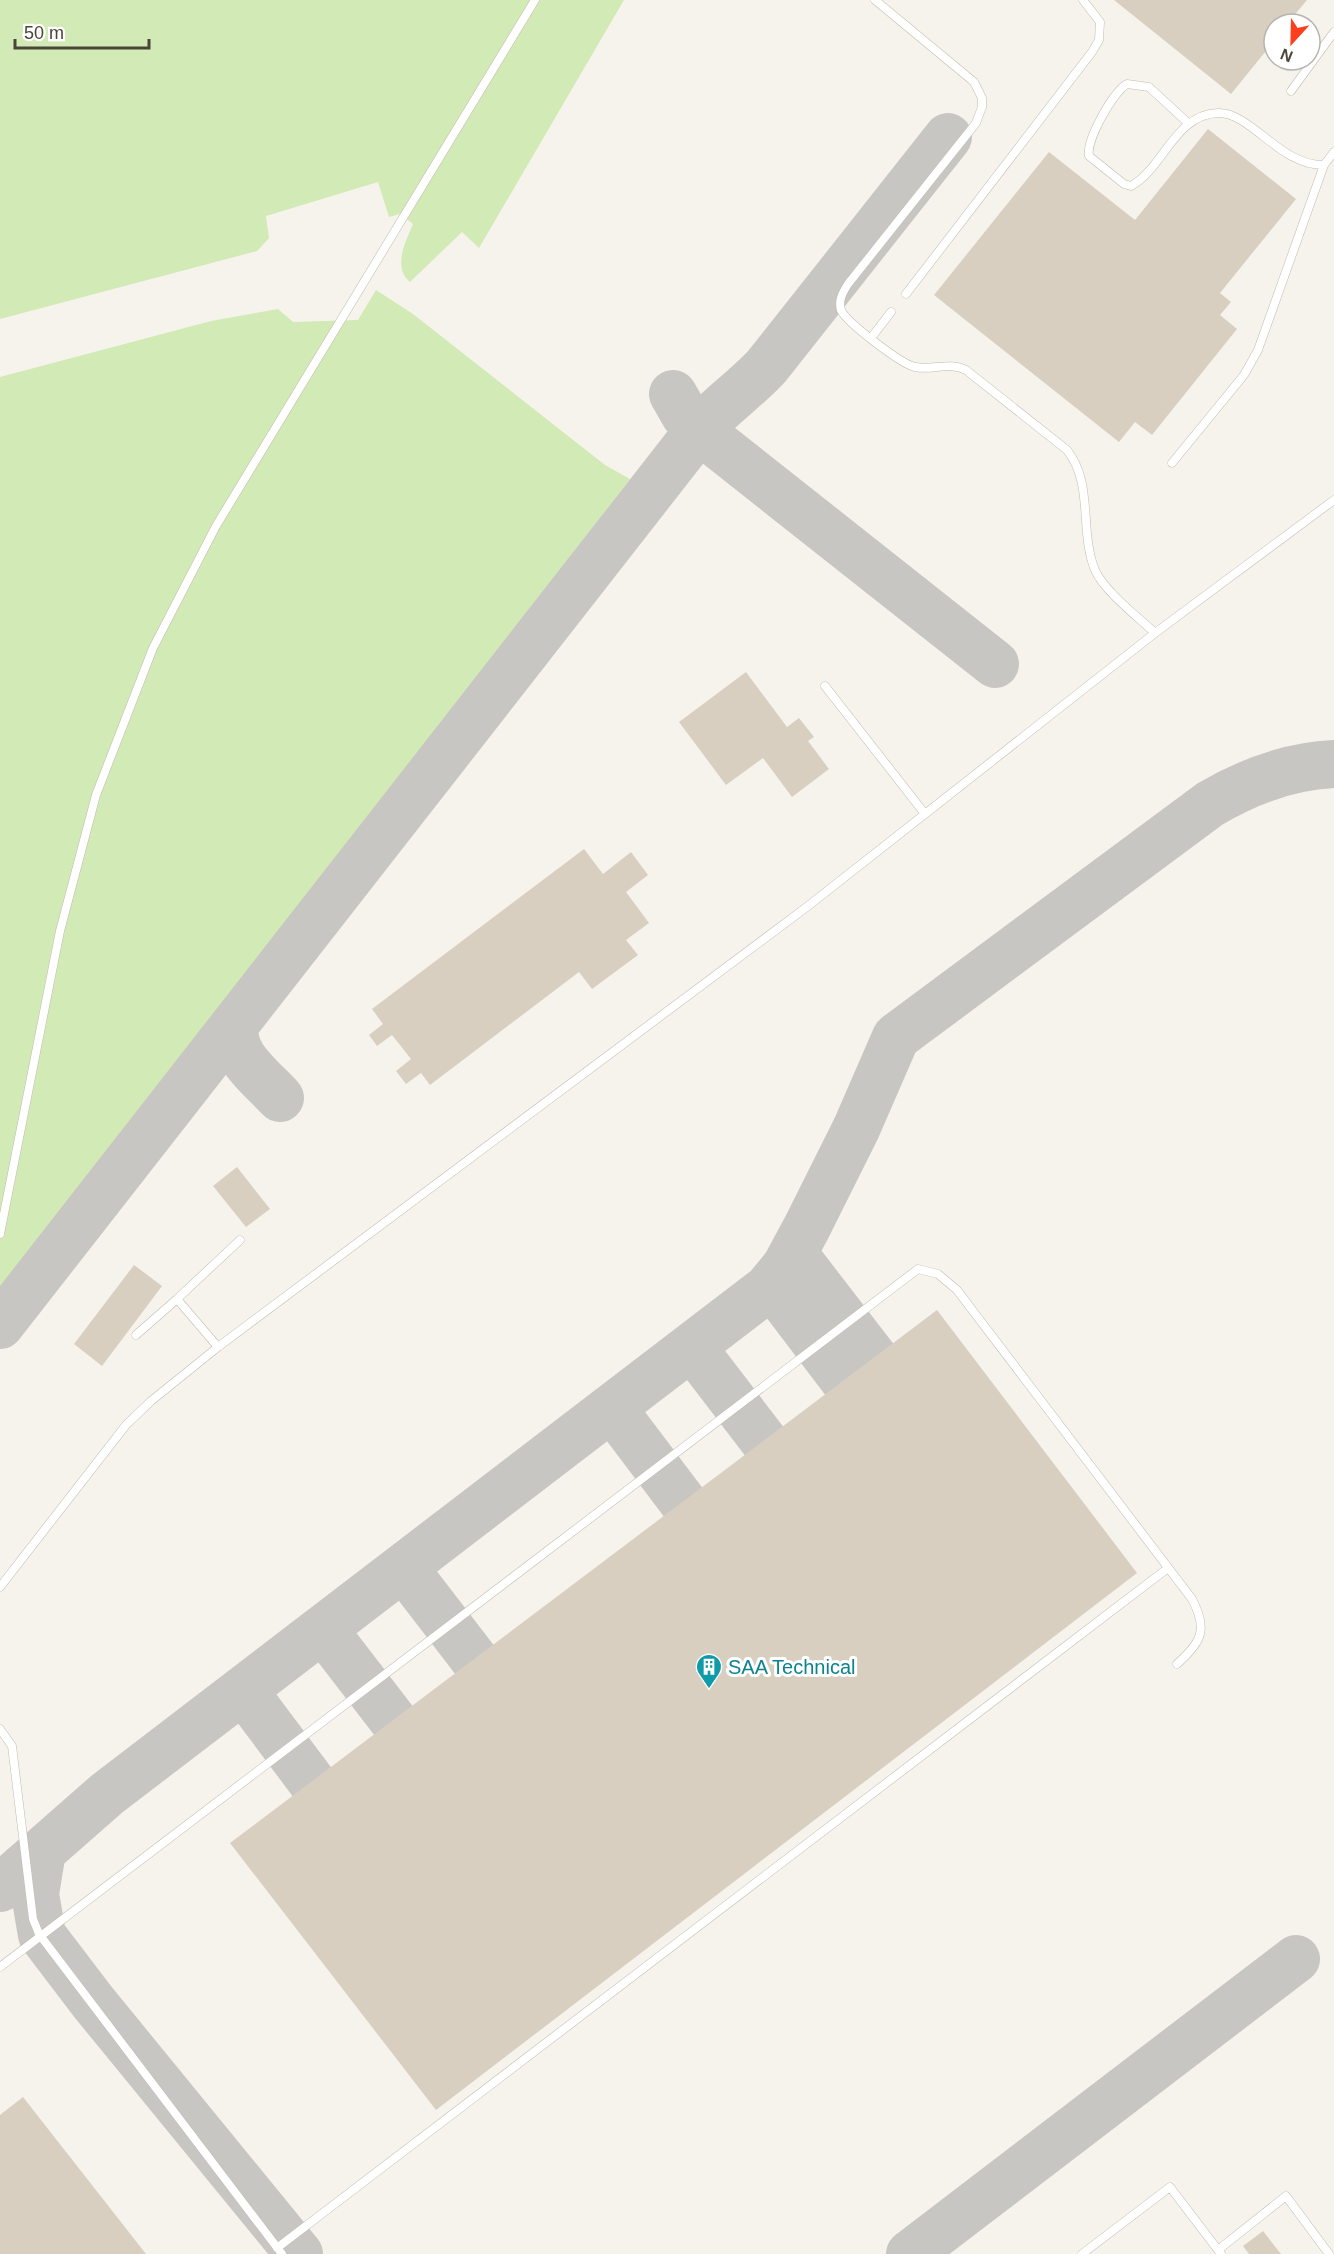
<svg xmlns="http://www.w3.org/2000/svg" width="1334" height="2254" viewBox="0 0 1334 2254" font-family="Arial,sans-serif">
<style>
.green{fill:#d2eab5}
.lines{fill:none;stroke-linecap:round;stroke-linejoin:round}
.taxiway{stroke:#c8c6c3;stroke-width:48}
.building{fill:#d8cfc1}
.service-casing{stroke:#c2bbae;stroke-width:9}
.service{stroke:#fff;stroke-width:8}
.labels{text-anchor:middle;stroke-width:6;stroke-linejoin:round;paint-order:stroke}
.culture-label{font-size:20px;fill:#0d838f;stroke:#fff;text-anchor:start}
</style>
<rect width="100%" height="100%" fill="#f6f3ec"/>
<path class="green" d="M0,0h624l-145,248 -17,-16 -52,50c-18,-15 -4,-41 3,-58l-13,-10 -11,3 -11,-35 -112,34 3,22 -12,13 -257,68z
M376,290l37,24 192,151 25,14 -391,509 -239,302v-913l211,-56 67,-12 15,13 65,-2z"/>
<g class="lines">
<path class="taxiway" d="M673,394l12,21 14,15 296,234
M236,1023c-9,30 26,55 44,75
M793,1253l81,105
M771,1284l73,96
M0,1325l699,-895c21,-24 47,-41 68,-64l181,-229
M692,1347l72,94
M612,1408l71,94
M404,1568l70,91
M323,1629l70,91
M243,1690l69,92
M42,1851l-7,43 7,41 51,67 206,252
M0,1888l107,-94 661,-506 18,-22 21,-39 49,-98 40,-92 314,-233c39,-23 79,-38 124,-40
M910,2254l386,-295"/>
</g>
<path class="building" d="M1114,0h193l-20,24h-13v17l-43,53z
M1208,129l88,70 -76,94 11,9 -11,13 17,14 -85,106 -17,-13 -16,20 -185,-147 115,-143 86,68z
M746,672l41,55 12,-9 15,19 -6,4 21,28 -37,28 -29,-39 -37,27 -47,-63z
M584,849l19,25 28,-22 17,23 -22,17 23,31 -23,17 12,15 -46,34 -13,-17 -149,113 -9,-12 -15,11 -10,-13 15,-12 -19,-24 -15,11 -8,-11 14,-11 -11,-15z
M237,1167l33,42 -24,18 -33,-41z
M134,1265l28,21 -60,80 -28,-22z
M937,1310l200,263 -701,537 -206,-267z
M23,2097l123,157h-146v-139z
M1263,2231l18,23h-32l-6,-8z"/>
<g class="lines">
<defs>
<path id="service" d="M875,0l99,82 8,16v9l-6,16 -128,161c-5,8 -10,16 -7,26 5,12 60,54 74,57 18,4 34,-6 51,3l101,80c27,34 12,81 28,120 9,21 43,47 60,63
M1291,91l43,-59
M1188,123l-39,-36 -22,-3c-14,8 -41,56 -38,72l35,28 7,2c32,-17 44,-72 87,-73 33,-1 62,53 106,52l10,-13
M906,294l186,-242 7,-12 1,-18 -17,-22
M871,338l20,-26
M1172,463l72,-88 14,-25 66,-185
M825,686l100,128
M0,1234l60,-303 36,-136 57,-147 63,-122 319,-526
M136,1335l41,-36
M218,1347l-41,-48 63,-59
M0,1587l126,-162 25,-24 67,-54 590,-441 347,-273 179,-133
M0,1729l12,17 21,173 6,15 243,320
M0,1967l918,-698 20,5 19,16 235,309c16,30 10,43 -15,65
M277,2248l891,-680
M1218,2250l68,-54 43,58
M1082,2254l88,-67 51,67"/>
</defs>
<use href="#service" class="service-casing"/>
<use href="#service" class="service"/>
</g>
<defs>
<symbol id="building-pin" viewBox="-11 -11 22 30"><path d="M0 17L-7.5 6A9.5 9.5 0 1 1 7.5 6Z" fill="#0f9aa8" stroke="#fff"/><path d="M-4-6H4V6H1V3H-1V6H-4ZM-2.5-4.3h1.7v1.8h-1.7ZM.8-4.3h1.7v1.8H.8ZM-2.5-1h1.7V.8h-1.7ZM.8-1h1.7V.8H.8Z" fill="#fff"/></symbol>
</defs>
<g fill-rule="evenodd">
<use href="#building-pin" x="694" y="1652" width="30" height="40"/>
</g>
<g class="labels">
<g class="culture-label">
<text x="728" y="1674">SAA Technical</text>
</g>
</g>
<g transform="translate(1292 42) rotate(202)"><circle r="28" fill="#ffffff" stroke="#b7b4b0" stroke-width="1.5"/>
<path d="M0-4.5L10 22L0 15L-10 22Z" fill="#fc3f1d"/>
<text y="-9" font-size="16" font-weight="bold" text-anchor="middle" fill="#4b4439">N</text>
</g>
<path d="M15 39v9h134v-9" fill="none" stroke="#4b4439" stroke-width="3"/>
<text x="24" y="39" font-size="18" fill="#4b4439" stroke="#ffffff" stroke-width="4.5" paint-order="stroke">50 m</text>
</svg>
